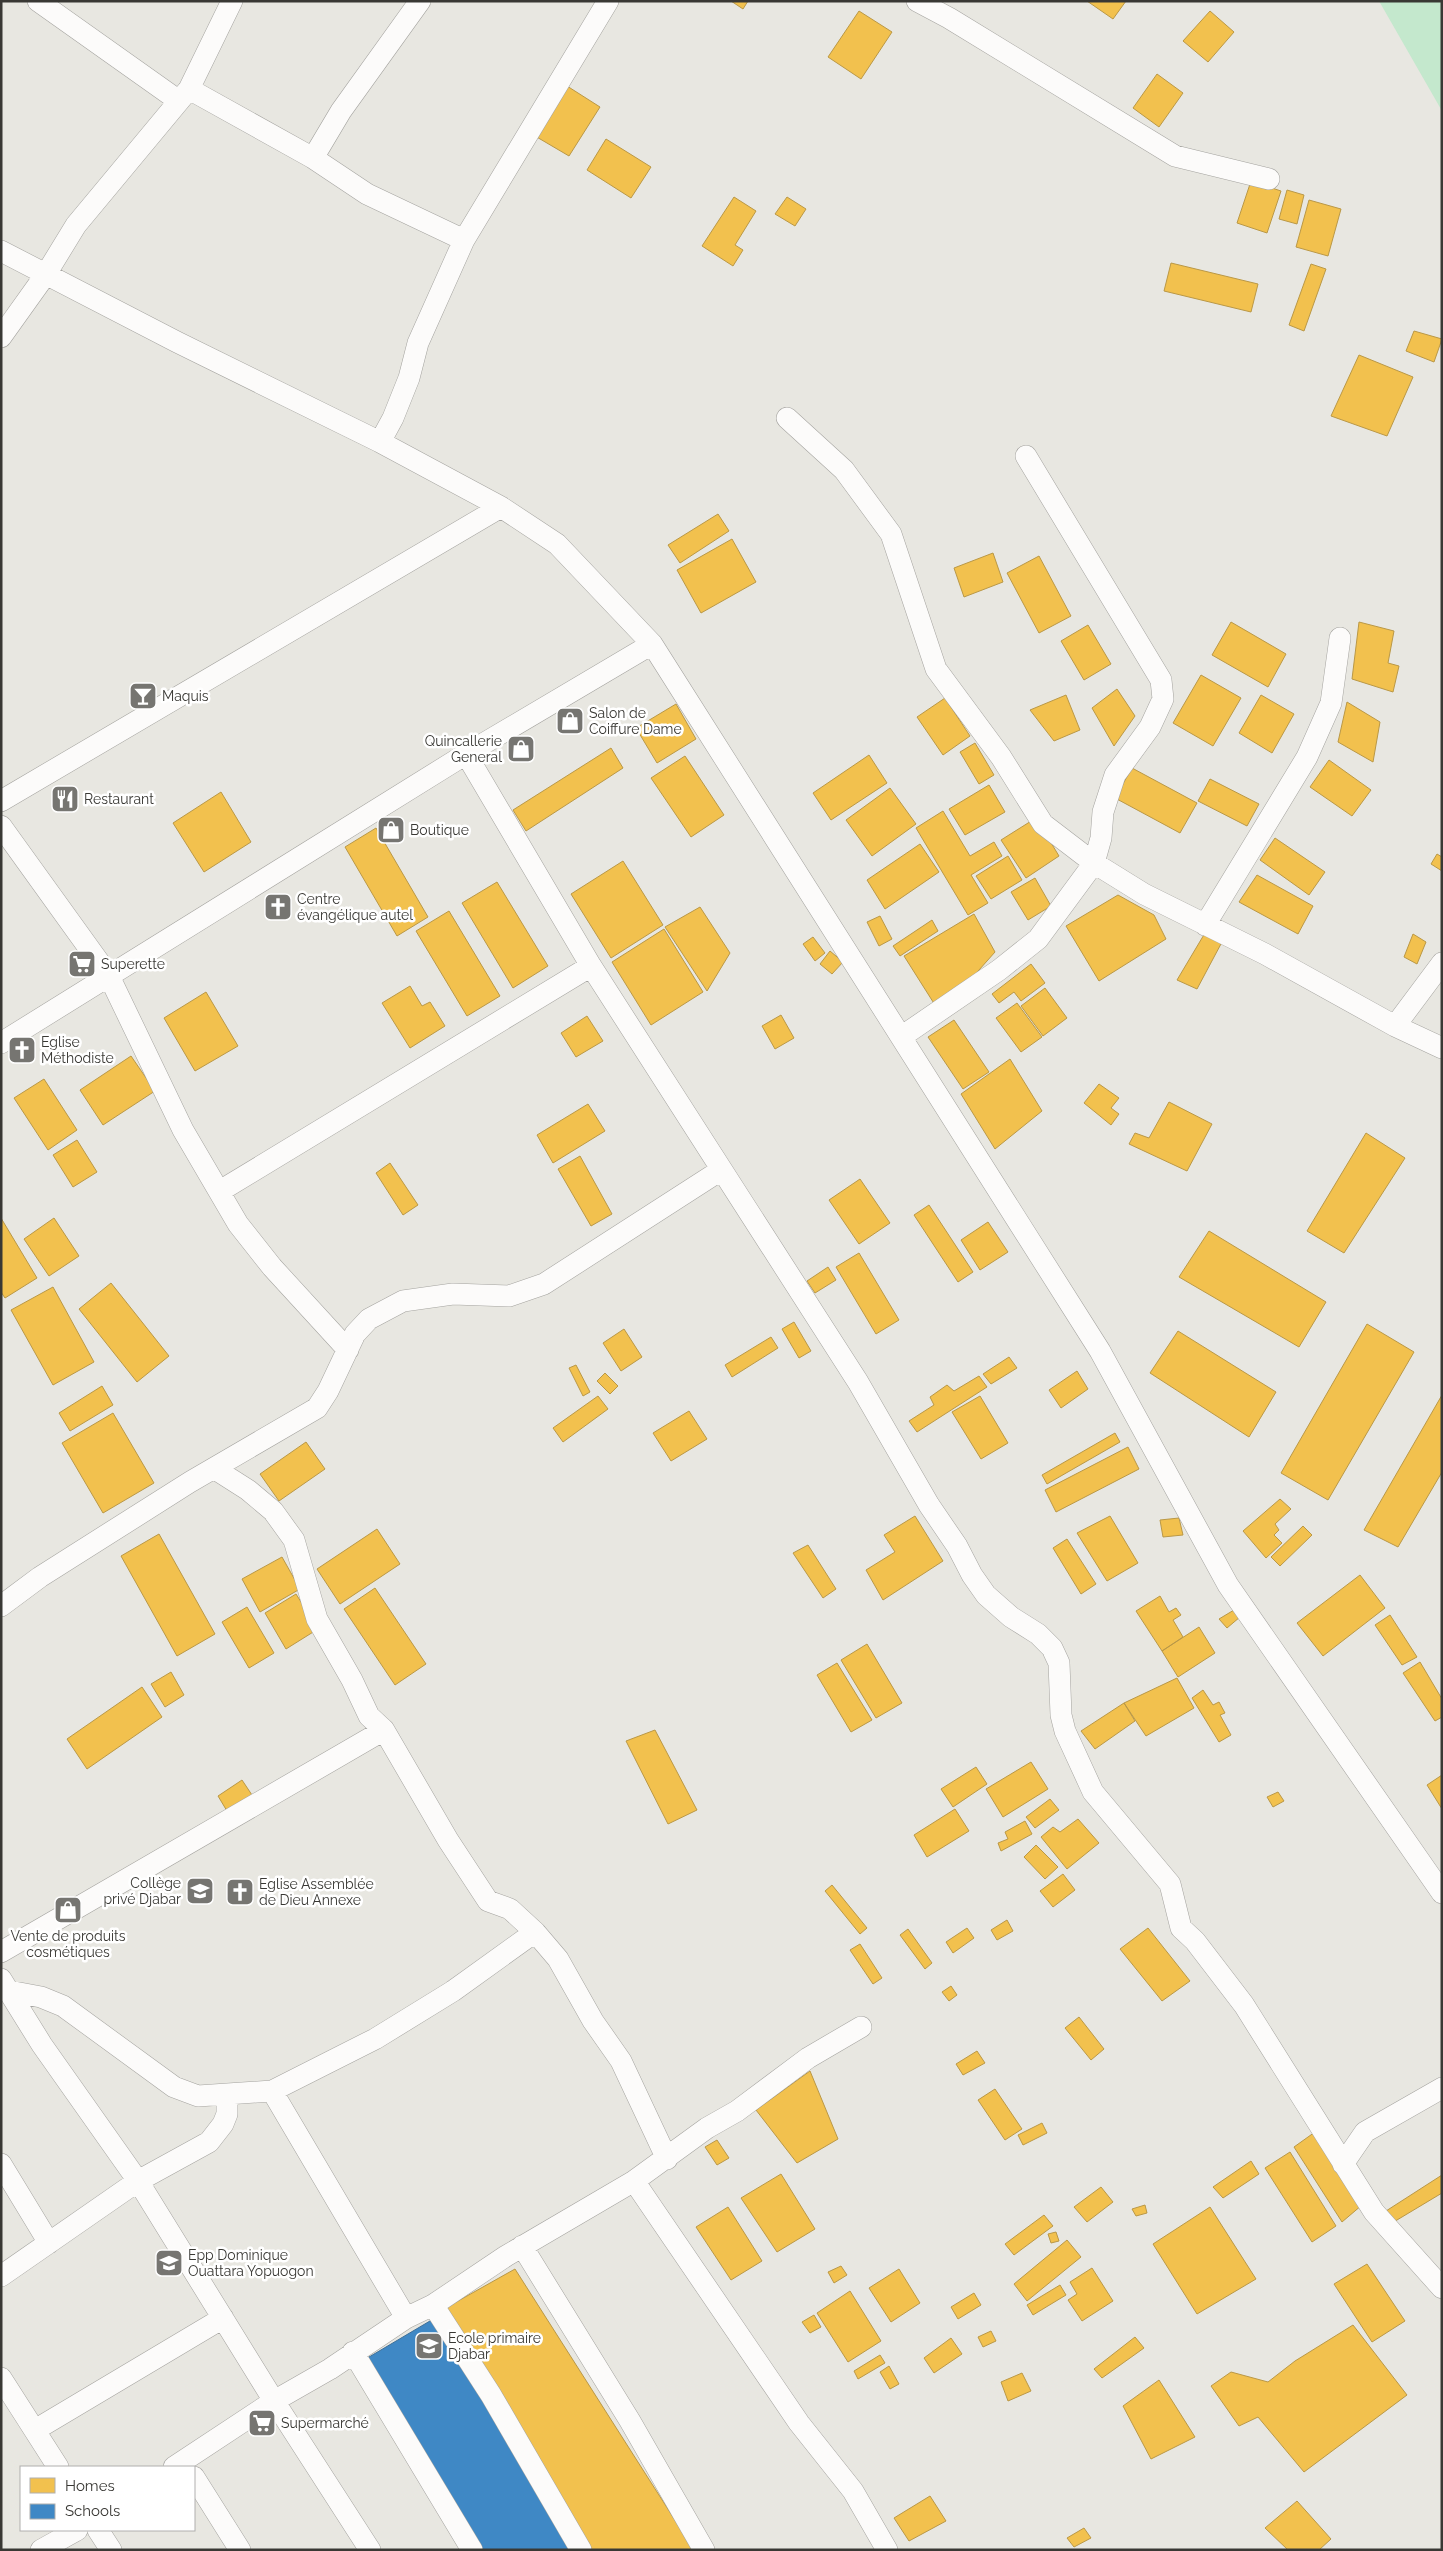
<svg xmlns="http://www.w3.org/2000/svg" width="1443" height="2551" viewBox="0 0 1443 2551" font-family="Raleway,sans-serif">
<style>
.green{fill:#c4e8cd}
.homes{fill:#f2c14e;stroke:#ba9846}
.schools{fill:#3f88c5;stroke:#3d709a}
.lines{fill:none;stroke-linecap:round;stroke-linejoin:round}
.minor-casing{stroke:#a4a39f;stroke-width:22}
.minor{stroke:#fcfbfa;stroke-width:21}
.labels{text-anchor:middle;stroke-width:5;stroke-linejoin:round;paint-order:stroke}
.poi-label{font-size:14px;fill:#393834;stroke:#fff;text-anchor:start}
</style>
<rect width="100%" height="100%" fill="#e8e7e1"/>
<path class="green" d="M1379,1h63v110z"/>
<path class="homes" d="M731,1h17l-5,8z
M1087,1h39l-13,18z
M859,11l33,21 -31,47 -33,-22z
M1210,11l24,21 -26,30 -25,-21z
M1157,74l26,19 -24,34 -26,-19z
M567,86l33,21 -31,49 -34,-20z
M606,139l45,28 -20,31 -44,-28z
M1251,181l30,10 -14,42 -30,-10z
M1287,190l17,5 -7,29 -18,-5z
M734,197l22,14 -21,34 8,5 -10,16 -31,-20z
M787,197l19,12 -11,17 -20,-12z
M1309,200l32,9 -13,47 -32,-9z
M1171,263l87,21 -7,28 -87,-21z
M1311,264l15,5 -22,62 -15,-6z
M1414,331l28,8 -8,23 -28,-11z
M1359,355l54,22 -26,59 -56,-20z
M718,514l11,17 -49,32 -12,-18z
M732,539l24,43 -55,31 -24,-43z
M993,553l10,29 -39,15 -10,-29z
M1039,556l32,60 -32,17 -32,-60z
M1231,622l55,32 -18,33 -56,-32z
M1359,622l35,9 -6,32 11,3 -6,26 -41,-13z
M1088,625l23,39 -27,16 -23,-39z
M1201,675l40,23 -28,48 -40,-23z
M1117,689l18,27 -21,30 -22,-38z
M1066,695l14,35 -26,11 -24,-31z
M1261,695l33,19 -22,39 -33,-20z
M945,698l25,38 -27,19 -26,-38z
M1347,702l33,20 -7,40 -35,-20z
M676,704l20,35 -39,24 -21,-35z
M975,743l19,32 -15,9 -19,-32z
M611,748l12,20 -97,63 -13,-21z
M869,755l18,28 -56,37 -18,-27z
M685,756l39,59 -33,22 -40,-59z
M1329,760l42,30 -19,26 -42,-29z
M1132,768l65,35 -17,30 -65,-35z
M1210,779l49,25 -12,22 -49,-25z
M989,785l16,27 -40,23 -16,-26z
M890,788l26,36 -44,32 -26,-36z
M221,792l30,50 -47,30 -31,-49z
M943,811l27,45 24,-14 8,14 -31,19 17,28 -20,12 -52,-87z
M1036,818l23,38 -33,22 -25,-38z
M376,828l52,89 -31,19 -52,-89z
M1275,838l50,34 -16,23 -49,-35z
M920,844l19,28 -54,37 -18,-29z
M1437,854l5,3v14l-11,-7z
M1008,856l14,24 -31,19 -15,-23z
M623,861l40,64 -52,33 -40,-64z
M1257,875l56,31 -15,28 -59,-32z
M1035,878l16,28 -23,14 -17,-28z
M497,882l51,84 -35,22 -51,-85z
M1118,895l36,20 12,24 -67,42 -33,-55z
M700,907l30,46 -23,38 -42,-64z
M449,911l51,85 -33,20 -51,-85z
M974,914l21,38 -32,36 -28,17 -31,-49z
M880,916l12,23 -13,7 -12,-24z
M932,920l6,11 -38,25 -7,-10z
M664,929l39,63 -52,33 -39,-63z
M1205,933l17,9 -25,47 -20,-9z
M1413,934l13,8 -9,22 -13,-7z
M813,937l12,16 -10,8 -12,-17z
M830,951l13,11 -11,12 -12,-10z
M1031,964l14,19 -24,18 -7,-9 -15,11 -7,-9z
M410,986l12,20 8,-4 15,24 -35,22 -28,-45z
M1045,988l22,30 -24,18 -22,-30z
M206,992l32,54 -43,25 -31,-53z
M1017,1003l25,34 -21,15 -25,-34z
M781,1015l13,23 -19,11 -13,-23z
M587,1016l16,25 -27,16 -15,-24z
M954,1020l35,52 -26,17 -35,-52z
M131,1056l24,35 -52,34 -23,-35z
M1010,1059l32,52 -47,38 -34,-55z
M44,1079l33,51 -29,20 -34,-52z
M1099,1084l20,14 -8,10 8,6 -8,11 -27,-22z
M1169,1102l43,22 -25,47 -58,-27 6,-11 14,5z
M588,1104l17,27 -52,32 -16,-28z
M1366,1133l39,25 -61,95 -37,-22z
M77,1140l20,32 -24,15 -20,-32z
M580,1156l32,58 -21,12 -33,-57z
M390,1163l28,42 -15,10 -27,-42z
M860,1179l30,44 -31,21 -30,-44z
M929,1205l44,67 -15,10 -44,-67z
M1,1218l36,60 -32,20 -4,-6z
M54,1218l25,38 -30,20 -25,-37z
M988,1222l20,30 -28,18 -19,-30z
M1209,1231l117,71 -27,45 -120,-70z
M859,1253l40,67 -23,14 -40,-67z
M828,1267l8,13 -21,13 -8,-12z
M111,1283l58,73 -32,26 -58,-73z
M53,1287l41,75 -41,23 -42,-75z
M794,1322l17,29 -12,7 -17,-29z
M1367,1324l47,28 -86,148 -47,-27z
M624,1329l18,28 -21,14 -18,-28z
M1178,1331l98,61 -27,45 -99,-64z
M771,1337l7,11 -46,29 -7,-12z
M1009,1357l8,11 -26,16 -8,-10z
M576,1365l14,27 -7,4 -14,-28z
M1077,1371l11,18 -27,19 -12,-18z
M605,1373l13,13 -8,8 -13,-13z
M979,1376l8,11 -70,45 -8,-11 25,-16 -4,-8 17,-12 7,6z
M102,1386l11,19 -43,26 -11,-18z
M1442,1395v77l-44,75 -34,-17z
M598,1396l10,13 -45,33 -10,-14z
M980,1396l28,47 -27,16 -29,-47z
M689,1411l18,28 -36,22 -18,-28z
M113,1413l41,70 -51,30 -41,-70z
M1115,1433l5,9 -73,42 -5,-9z
M306,1442l19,27 -46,32 -19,-27z
M1128,1447l11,22 -83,43 -11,-22z
M1280,1499l11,10 -16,15 4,6 -5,5 8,8 -16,15 -23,-27z
M915,1516l28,45 -60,39 -17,-30 29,-18 -11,-17z
M1110,1516l28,47 -31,18 -30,-48z
M1179,1518l4,17 -20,2 -3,-17z
M1303,1526l9,9 -32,31 -9,-9z
M377,1529l23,35 -60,40 -23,-35z
M159,1534l56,100 -38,22 -56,-100z
M1067,1539l29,45 -15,10 -28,-46z
M808,1545l28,44 -13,9 -30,-45z
M282,1557l18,32 -40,23 -18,-33z
M1360,1575l25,33 -62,48 -26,-33z
M375,1588l51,76 -31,21 -51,-76z
M296,1594l22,35 -32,20 -21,-36z
M1160,1596l9,16 7,-4 5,7 -8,5 10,17 -21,14 -26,-40z
M247,1607l27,46 -25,15 -27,-46z
M1234,1610l6,7 -13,11 -8,-9z
M1390,1615l27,42 -15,8 -27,-40z
M1199,1627l16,26 -37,24 -16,-26z
M867,1644l35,59 -26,15 -35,-58z
M1420,1662l22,37v18l-7,4 -32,-48z
M837,1663l35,57 -21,12 -34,-57z
M171,1672l13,23 -19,12 -14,-23z
M1177,1678l17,30 -48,28 -22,-33z
M142,1687l20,30 -75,52 -20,-30z
M1203,1690l10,15 6,-3 6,11 -5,2 11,20 -12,7 -27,-44z
M1124,1703l11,18 -40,28 -14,-18z
M655,1730l42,80 -29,14 -42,-83z
M1031,1762l17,27 -45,28 -17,-28z
M976,1767l11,17 -34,23 -12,-18z
M1442,1775v34l-15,-24z
M242,1780l10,15 -25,16 -9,-15z
M1278,1792l6,9 -11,6 -6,-10z
M1050,1799l9,11 -24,18 -9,-11z
M955,1809l14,22 -42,26 -13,-22z
M1078,1819l21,24 -32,26 -26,-32 12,-10 7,5z
M1025,1821l7,13 -31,17 -3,-8 10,-4 -3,-7z
M1036,1845l22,22 -13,12 -21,-22z
M1063,1874l12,16 -22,17 -13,-16z
M832,1885l35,43 -7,6 -35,-43z
M1007,1920l6,11 -16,9 -6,-10z
M967,1928l7,10 -21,15 -7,-11z
M1148,1928l42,53 -28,20 -42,-52z
M908,1929l24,34 -7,6 -25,-34z
M860,1944l22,34 -9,6 -23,-34z
M951,1986l6,9 -8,6 -7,-9z
M1079,2017l25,32 -13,11 -26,-32z
M977,2051l8,12 -22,12 -7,-11z
M810,2071l28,68 -41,24 -41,-53z
M995,2089l27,40 -17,11 -27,-40z
M1042,2123l5,10 -24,12 -5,-10z
M1315,2132l47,73 -20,17 -48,-75z
M717,2140l12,18 -12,7 -12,-18z
M1290,2152l46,74 -24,16 -47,-74z
M1251,2161l8,13 -36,24 -10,-11z
M781,2174l34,55 -38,23 -36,-54z
M1442,2175v18l-50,30 -6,-12z
M1101,2187l12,15 -26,20 -13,-15z
M1145,2205l2,8 -11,3 -4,-7z
M728,2207l34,54 -31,19 -35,-53z
M1210,2207l46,72 -59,35 -44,-70z
M1044,2215l9,11 -39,29 -9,-11z
M1056,2232l3,9 -8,2 -3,-9z
M1067,2240l14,17 -54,44 -13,-17z
M1367,2264l38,57 -33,21 -38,-58z
M841,2266l6,9 -13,8 -6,-11z
M1092,2268l21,33 -31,20 -14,-21 9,-6 -7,-12z
M515,2269l179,281h-107l-145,-240z
M899,2269l21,34 -29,19 -22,-34z
M1060,2285l6,10 -33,20 -6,-10z
M850,2291l31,50 -33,21 -31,-49z
M974,2293l7,12 -23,14 -7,-12z
M814,2315l7,12 -11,6 -8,-11z
M1353,2325l54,70 -103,77 -46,-55 -19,9 -28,-40 20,-14 37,10 27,-21z
M991,2331l5,10 -13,6 -5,-10z
M1135,2337l9,11 -42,30 -8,-9z
M951,2338l11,16 -28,19 -10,-15z
M880,2355l5,8 -27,16 -4,-8z
M889,2366l10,18 -9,5 -10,-17z
M1022,2373l9,18 -23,10 -7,-19z
M1159,2380l36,57 -44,22 -28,-53z
M930,2496l16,25 -37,20 -15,-23z
M1297,2501l34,38 -12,11h-31l-23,-22z
M1084,2528l7,10 -17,9 -7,-9z"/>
<path class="schools" d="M435,2318l143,232h-99l-115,-190z"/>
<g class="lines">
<defs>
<path id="minor" d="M38,1l141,100
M917,1l32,17 226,138 94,23
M189,89l124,69 54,36 97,46 144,-239
M313,158l28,-47 79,-110
M1,251l176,91 203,100 121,65 56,37 95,100 448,707 128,234 214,308
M1,337l45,-63 30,-49 113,-136 43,-88
M787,418l57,52 47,64 45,135 65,88 42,67 51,39 50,31 121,60 130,72 47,22
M380,442l13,-24 16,-40 9,-35 46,-103
M466,754l125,212 267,416 71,123 28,41 15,29 14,20 25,22 27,17 14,14 7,15 2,52 4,16 28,61 77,92 11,44 14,13 49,64 130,207 68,76
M1,801l500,-294
M1,826l108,150 74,154 55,94 34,43 76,83
M1205,925l102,-168 24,-54 9,-65
M1395,1026l47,-63
M901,1037l98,-67 39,-31 56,-76 7,-25 2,-26 12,-37 35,-48 13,-28 -2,-19 -135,-224
M1,1043l465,-289 186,-110
M220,1191l371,-225
M215,1469l33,21 25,21 21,29 23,79 35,61 17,36 15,14 64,110 40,61 22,8 25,23 23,27 35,62 28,40 46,98
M1,1606l39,-29 150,-95 127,-74 11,-17 27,-57 14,-15 34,-18 50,-7 56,2 35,-12 177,-114
M1,1952l383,-222
M1,1979l41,66 96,136 136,220 96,149
M9,1991l32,6 22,9 111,81 24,9 74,-5 103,-52 78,-48 82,-59
M272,2091l134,227
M1,2164l48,79
M1343,2164l22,-32 77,-44
M634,2181l165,242 54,68 34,59
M522,2246l108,175 74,129
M1,2276l137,-95 71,-39 14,-18 4,-10v-20
M433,2305l58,90 90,155
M353,2352l119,198
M1,2378l57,89
M35,2430l188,-112
M174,2467l100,-66 56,-32 76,-51 27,-13 73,-49 128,-75 73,-53 30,-17 71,-53 53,-31
M194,2477l46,73
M98,2530l13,20
M41,2550l36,-20"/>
</defs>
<use href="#minor" class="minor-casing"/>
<use href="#minor" class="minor"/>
</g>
<defs>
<symbol id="bar-square" viewBox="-11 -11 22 22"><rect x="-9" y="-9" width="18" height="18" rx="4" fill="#767571" stroke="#fff"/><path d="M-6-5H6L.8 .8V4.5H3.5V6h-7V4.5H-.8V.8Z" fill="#fff"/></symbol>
<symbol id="shop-square" viewBox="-11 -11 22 22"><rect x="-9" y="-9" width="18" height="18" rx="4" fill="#767571" stroke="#fff"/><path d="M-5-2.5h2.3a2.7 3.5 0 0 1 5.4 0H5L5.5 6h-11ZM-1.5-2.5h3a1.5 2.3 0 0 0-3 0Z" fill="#fff"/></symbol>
<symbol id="restaurant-square" viewBox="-11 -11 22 22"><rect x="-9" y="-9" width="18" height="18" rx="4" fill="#767571" stroke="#fff"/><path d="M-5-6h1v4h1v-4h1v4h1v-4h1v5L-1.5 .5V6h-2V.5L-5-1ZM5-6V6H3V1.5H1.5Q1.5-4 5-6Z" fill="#fff"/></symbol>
<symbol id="church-square" viewBox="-11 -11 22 22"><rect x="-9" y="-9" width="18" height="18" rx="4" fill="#767571" stroke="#fff"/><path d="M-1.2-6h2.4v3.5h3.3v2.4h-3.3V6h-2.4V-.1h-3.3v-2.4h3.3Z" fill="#fff"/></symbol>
<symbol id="supermarket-square" viewBox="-11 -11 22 22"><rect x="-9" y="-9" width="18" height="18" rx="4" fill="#767571" stroke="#fff"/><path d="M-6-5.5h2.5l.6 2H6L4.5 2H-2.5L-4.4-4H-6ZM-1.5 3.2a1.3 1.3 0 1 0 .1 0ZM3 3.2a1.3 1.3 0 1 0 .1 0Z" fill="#fff"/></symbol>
<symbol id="school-square" viewBox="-11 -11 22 22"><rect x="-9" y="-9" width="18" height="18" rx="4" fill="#767571" stroke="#fff"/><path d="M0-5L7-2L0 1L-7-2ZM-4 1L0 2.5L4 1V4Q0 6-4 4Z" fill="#fff"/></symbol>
</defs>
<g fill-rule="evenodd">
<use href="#bar-square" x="127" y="680" width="32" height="32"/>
<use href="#shop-square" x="554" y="705" width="32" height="32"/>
<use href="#shop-square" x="505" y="733" width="32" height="32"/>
<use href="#restaurant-square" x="49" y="783" width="32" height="32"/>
<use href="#shop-square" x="375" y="814" width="32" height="32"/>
<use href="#church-square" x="262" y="891" width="32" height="32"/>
<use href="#supermarket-square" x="66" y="948" width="32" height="32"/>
<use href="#church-square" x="6" y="1034" width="32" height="32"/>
<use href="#school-square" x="184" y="1875" width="32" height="32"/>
<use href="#church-square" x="224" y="1876" width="32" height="32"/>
<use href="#shop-square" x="52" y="1894" width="32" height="32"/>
<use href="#school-square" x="153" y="2247" width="32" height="32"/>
<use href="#school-square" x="413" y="2330" width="32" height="32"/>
<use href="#supermarket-square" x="246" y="2407" width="32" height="32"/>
</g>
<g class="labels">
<g class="poi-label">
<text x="162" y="701">Maquis</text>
<text x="589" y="718">Salon de<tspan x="589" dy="16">Coiffure Dame</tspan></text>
<text x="502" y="746" text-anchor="end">Quincallerie<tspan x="502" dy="16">General</tspan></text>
<text x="84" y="804">Restaurant</text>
<text x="410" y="835">Boutique</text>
<text x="297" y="904">Centre<tspan x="297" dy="16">évangélique autel</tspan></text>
<text x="101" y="969">Superette</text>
<text x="41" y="1047">Eglise<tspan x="41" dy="16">Méthodiste</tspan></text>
<text x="181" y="1888" text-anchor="end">Collège<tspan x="181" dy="16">privé Djabar</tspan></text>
<text x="259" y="1889">Eglise Assemblée<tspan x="259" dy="16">de Dieu Annexe</tspan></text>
<text x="68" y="1941" text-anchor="middle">Vente de produits<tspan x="68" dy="16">cosmétiques</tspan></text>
<text x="188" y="2260">Epp Dominique<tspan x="188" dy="16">Ouattara Yopuogon</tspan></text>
<text x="448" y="2343">Ecole primaire<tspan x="448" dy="16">Djabar</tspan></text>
<text x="281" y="2428">Supermarché</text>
</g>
</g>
<rect width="1443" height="2551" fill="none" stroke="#393834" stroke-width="5"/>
<rect x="20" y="2466" width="175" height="65" fill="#ffffff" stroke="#b0afae"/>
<rect x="30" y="2478" width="25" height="15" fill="#f2c14e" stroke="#b0afae"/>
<text x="65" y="2491" font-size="15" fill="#393834">Homes</text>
<rect x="30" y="2504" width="25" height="15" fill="#3f88c5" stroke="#b0afae"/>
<text x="65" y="2516" font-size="15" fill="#393834">Schools</text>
</svg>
